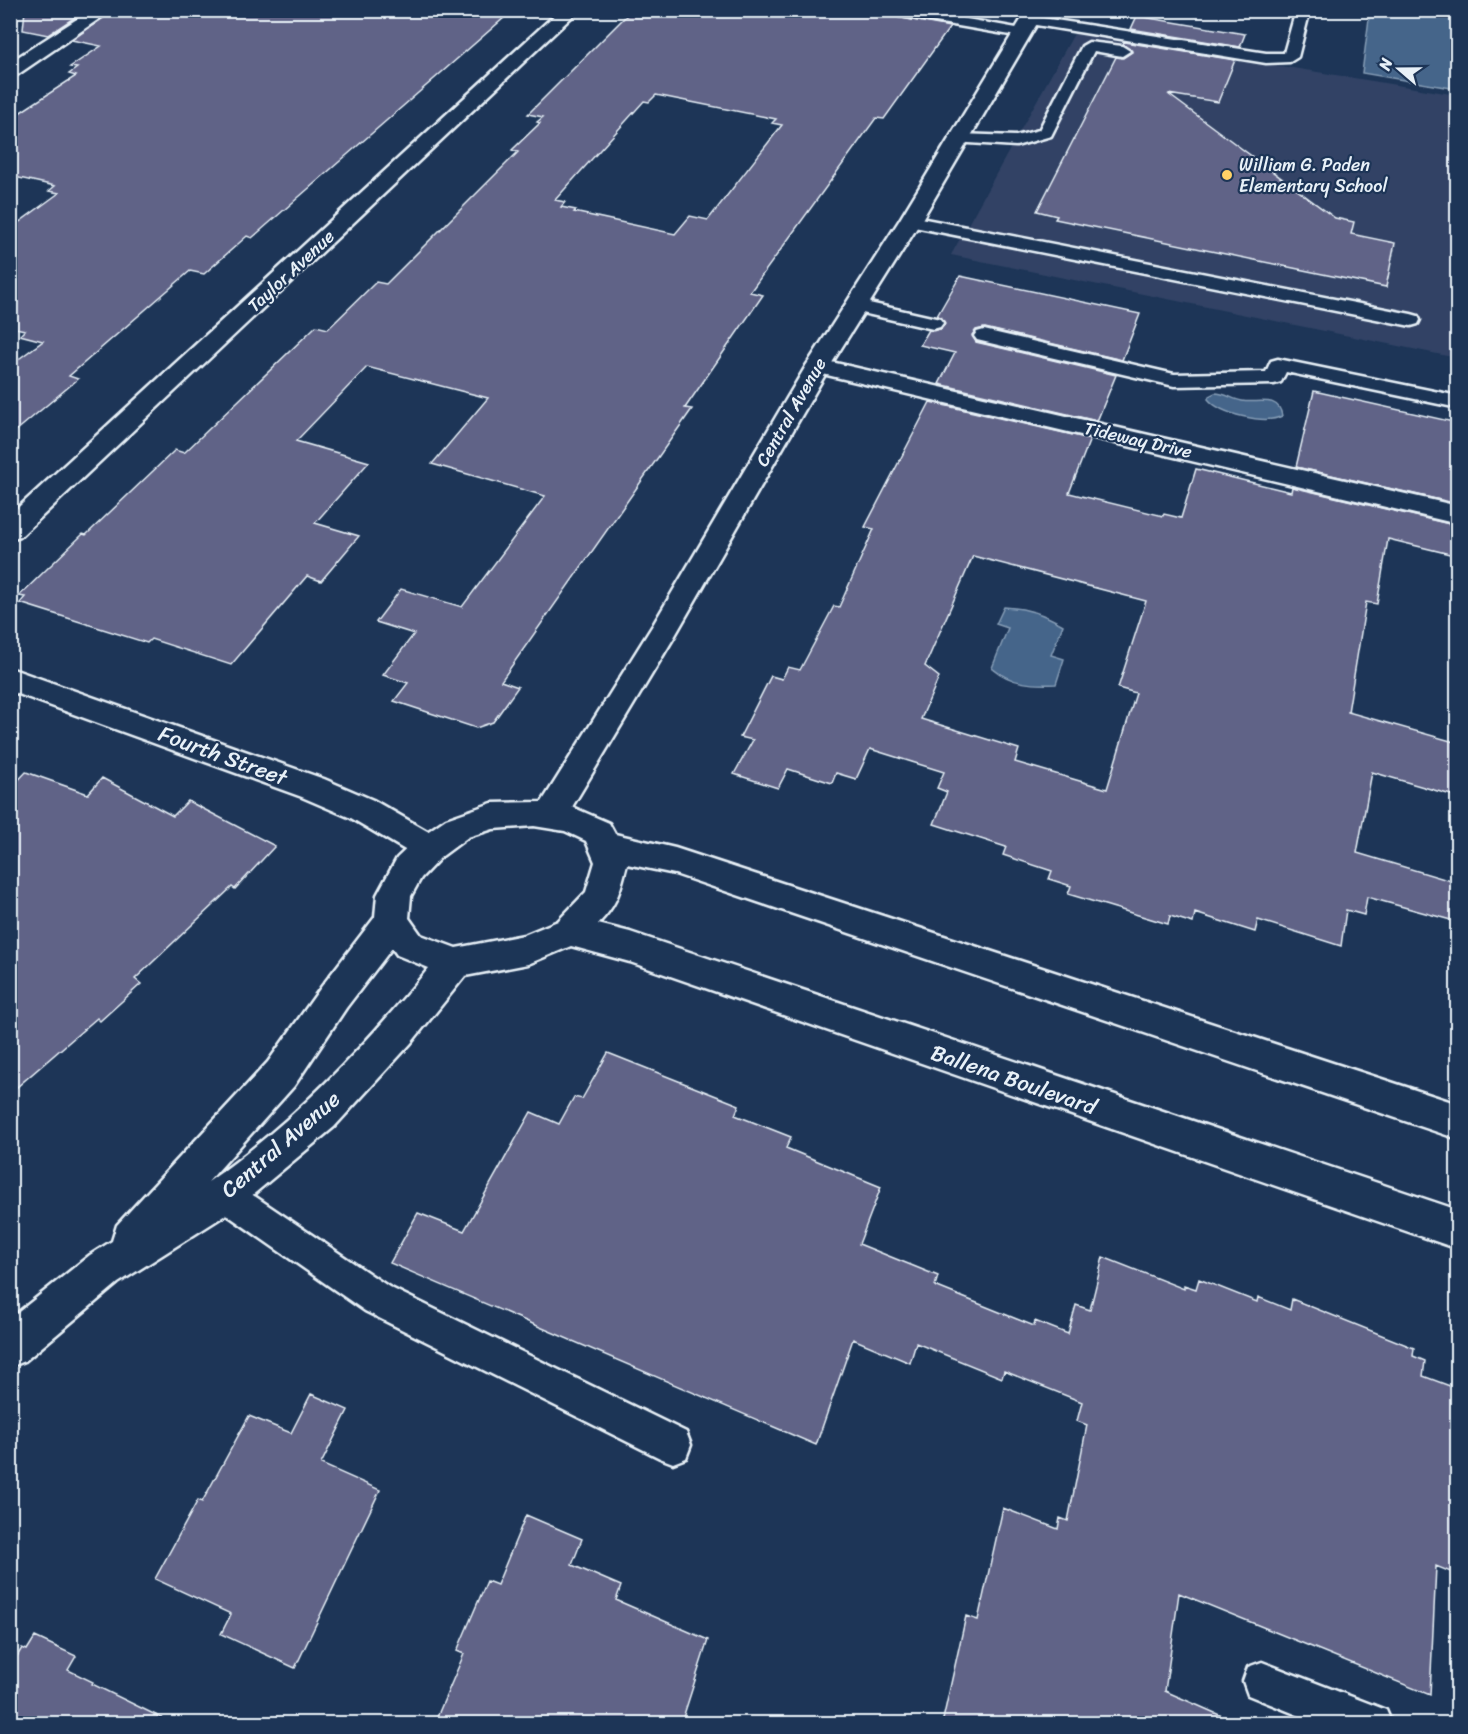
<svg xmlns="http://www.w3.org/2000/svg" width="1468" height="1734" viewBox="0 0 1468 1734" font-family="Sriracha,sans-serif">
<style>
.built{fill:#314365}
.water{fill:#44658a;stroke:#869db6;stroke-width:1.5}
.building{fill:#616387;stroke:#e8f1f8;stroke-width:1.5;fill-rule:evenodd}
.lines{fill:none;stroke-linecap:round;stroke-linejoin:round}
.lane-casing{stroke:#e8f1f8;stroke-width:5}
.street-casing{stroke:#e8f1f8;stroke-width:5}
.secondary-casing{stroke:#e8f1f8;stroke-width:5}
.lane{fill:#1d3557;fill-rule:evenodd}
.street{fill:#1d3557;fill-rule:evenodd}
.secondary{fill:#1d3557;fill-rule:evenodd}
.poi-dot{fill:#ffd166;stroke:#1d3557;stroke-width:2}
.labels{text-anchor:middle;stroke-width:4.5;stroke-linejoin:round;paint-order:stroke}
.far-poi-label{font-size:18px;fill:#e8f1f8;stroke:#1d3557;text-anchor:start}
.far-street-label{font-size:18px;fill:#e8f1f8;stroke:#1d3557}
.street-label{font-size:22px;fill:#e8f1f8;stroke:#1d3557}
</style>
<rect width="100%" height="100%" fill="#1d3557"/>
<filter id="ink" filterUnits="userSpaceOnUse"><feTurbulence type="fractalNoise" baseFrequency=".0167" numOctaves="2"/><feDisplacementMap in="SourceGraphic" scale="12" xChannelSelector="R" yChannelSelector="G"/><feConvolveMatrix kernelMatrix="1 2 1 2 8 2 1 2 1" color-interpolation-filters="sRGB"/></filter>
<g filter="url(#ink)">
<path class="built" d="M1075,32l382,63v263l-506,-103z"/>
<path class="water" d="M1370,11h87v78l-95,-16z
M1215,393c10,0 17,6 27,8 15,3 37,-7 40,15 -17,9 -62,-2 -74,-17l1,-3z
M1004,607c23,1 40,7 59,18l-12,30 13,4 -8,25c-25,1 -45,0 -64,-16l16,-40 -12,-4z"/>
<path class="building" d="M25,10h61l-38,25 -25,-5z
M114,10h399l-261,228 -5,-2 -43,38 -14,-3 -121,105 9,3 -68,57v-76l6,1 27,-20 -23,-6 5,-5 -15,-3v-98l49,-36 -10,-2 6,-5 -45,-10v-57l66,-43 -7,-2 8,-6 -7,-1 31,-21 -29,-6z
M632,10h226l92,17 -66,92 -8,-1 -126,174 13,3 -78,113 7,1 -191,272 17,6 -25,35 -17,6 -82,-27 14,-18 -25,-8 31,-41 -38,-12 25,-33 61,18 83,-111 -113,-32 56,-66 -121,-31 -71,74 73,21 -54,61 44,13 -38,45 -14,-5 -76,89 -80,-26 -4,4 -127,-40 5,-6 -6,-1 64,-62 3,1 89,-85 9,3 132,-127 12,3 48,-47 10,2 132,-132 -6,-2 28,-27 -3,-1 6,-5 -15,-3zM656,95l120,24 -4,4 10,2 -74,95 -18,-4 -15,18 -101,-22 2,-2 -15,-3 4,-5 -10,-2 89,-99 5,1z
M1137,16l108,18 -5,13 -109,-18z
M1124,42l111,18 -17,42 -50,-8 167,124 19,4 -3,12 44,9 -9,44 -331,-68 2,-3 -20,-5 79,-154 7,1 9,-6 -9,-8z
M960,276l180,38 -18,46 -137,-32 -9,2 -4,5 4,7 140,33 -19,46 -158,-37 16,-31 -35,-8 9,-15 12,-1 4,-5 -3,-6 -5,-2z
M1314,391l144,32v81l-162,-37z
M930,402l160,37 -21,54 94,23 1,-2 17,4 15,-49 95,23 1,-5 166,39v30l-70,-17 -11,65 -11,-2 -18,110 110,31v54l-86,-25 -15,81 101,30v39l-91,-25 -3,18 -18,-5 -5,36 -83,-26 -3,12 -60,-19 -2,10 -23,-7 -2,8 -100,-30 3,-8 -22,-7 3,-8 -49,-16 3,-8 -72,-23 13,-32 -10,-4 7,-16 -74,-23 -14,30 -20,-6 -4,10 -44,-14 -10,19 -44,-14 19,-34 -13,-3 31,-61 11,3 6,-12 12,3 34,-64 5,1 35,-78 -9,-2zM973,556l173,45 -28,87 18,5 -29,96 -92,-27 4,-13 -98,-30 18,-42 -14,-11z
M26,772l62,22 14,-16 71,38 15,-15 87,45 -40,43 -3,-2 -97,92 6,5 -41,37 -3,-3 -87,75v-304z
M608,1053l131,52 -4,10 56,22 -5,11 95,39 -22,57 79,32 -3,10 99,40 1,-5 33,13 8,-29 14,5 13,-53 81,32v-4l12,4 3,-10 58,23 1,-5 32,13 2,-11 122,49 -1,8 12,5 -2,15 35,13v186l-22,-9 -6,129 -251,-102 -14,98 75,33h-298l24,-108 12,4 25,-112 55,21 2,-11 8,3 19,-96 -10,-4 5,-19 -78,-31 -2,7 -86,-35 -6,20 -57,-24 -37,106 -426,-182 28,-50 46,18 67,-119 28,12 15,-27 8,2z
M311,1394l37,16 -27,54 59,26 -85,178 -74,-34 10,-20 -76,-35 43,-79 4,2 47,-86 42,17z
M526,1515l56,24 -10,26 49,21 -5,14 92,40 -27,84h-247l30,-70 -7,-3 30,-70 10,4z
M35,1637l41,19 -8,14 25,12 -1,2 82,40h-164v-56l12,-20 5,2z"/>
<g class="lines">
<defs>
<path id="lane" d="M882,10h35l105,19 7,4 -7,4 -133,-23z
M1296,10h14l-12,47 -8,5 -24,1 -236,-39 -7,-4 7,-4 236,37h18z
M1089,42l33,4 8,5 -8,5 -28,-5 -43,85 -35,10 -63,-4 -2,-3 8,-5 57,2 23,-6 43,-84z
M910,216l501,98 7,2 2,4 -2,4 -7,2 -507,-101 -3,-4 3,-4z
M856,300l84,19 3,4 -3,4 -7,2 -84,-19 -2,-4 2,-4z
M984,330l190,44 92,-2 5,-11 7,-2 180,37v12l-172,-36 -5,10 -7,2 -100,2 -197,-46 -3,-4 3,-4z
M224,1179l11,4 154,104 297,145 5,13 -5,13 -13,5 -13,-5 -295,-147 -152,-106 -5,-11 5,-11z
M1262,1662l124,48 6,14h-72l-72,-29 -5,-14 5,-14z"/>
<path id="street" d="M91,10h21l-95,65 -7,1v-14z
M560,10h19l-559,527 -10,3v-25z
M818,359l640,147v18l-648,-153 -4,-5 4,-5z
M10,668l314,111 49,21 68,39 4,9 -4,9 -12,4 -12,-4 -66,-39 -49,-21 -292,-106z"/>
<path id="secondary" d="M1027,10h18l-124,211 -91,145 -157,273 -101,168 37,16 6,11 60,14 783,256v35l-783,-265 -48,-10c-7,26 -9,40 -29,60l32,8 828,278v39l-828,-287 -59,-16 -43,18 -63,12 -54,67 -77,84 -96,80 -120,76 -93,78 -15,6v-48l80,-64 22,-14 5,-16 151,-163 54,-76 53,-69 2,-22 20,-37 20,-19 29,-20 46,-16 50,-1 111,-177 153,-259 93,-145zM534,826l31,5 21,10 9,21 -9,30 -28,29 -34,14 -68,13 -35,-13 -12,-17 2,-22 10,-18 20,-21 27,-20 25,-8zM392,948l5,7 32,13c-66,80 -135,154 -221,214l86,-96 52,-78z"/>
</defs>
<use href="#lane" class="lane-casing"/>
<use href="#street" class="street-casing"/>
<use href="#secondary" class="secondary-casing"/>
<use href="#lane" class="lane"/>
<use href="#street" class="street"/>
<use href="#secondary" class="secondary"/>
</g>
</g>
<circle class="poi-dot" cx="1227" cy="175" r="6"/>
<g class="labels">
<g class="far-poi-label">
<text x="1239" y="171">William G. Paden<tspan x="1239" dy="21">Elementary School</tspan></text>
</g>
<g class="far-street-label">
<text transform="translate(291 271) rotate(-43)" y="6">Taylor Avenue</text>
<text transform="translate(791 412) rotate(-60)" y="6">Central Avenue</text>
<text transform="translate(1138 440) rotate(13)" y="6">Tideway Drive</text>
</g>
<g class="street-label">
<text transform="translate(223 755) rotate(20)" y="8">Fourth Street</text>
<text transform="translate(1014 1079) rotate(19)" y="8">Ballena Boulevard</text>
<text transform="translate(280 1144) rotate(-41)" y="8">Central Avenue</text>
</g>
</g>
<rect width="1468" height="1734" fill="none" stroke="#1d3557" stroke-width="36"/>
<rect x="18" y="18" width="1432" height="1698" fill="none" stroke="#e8f1f8" stroke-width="2" filter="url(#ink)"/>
<g transform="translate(1399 69) rotate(290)" stroke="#1d3557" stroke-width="4.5" paint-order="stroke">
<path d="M0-4.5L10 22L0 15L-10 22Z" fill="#e8f1f8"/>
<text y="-9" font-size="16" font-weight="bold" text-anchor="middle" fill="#e8f1f8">N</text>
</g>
</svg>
